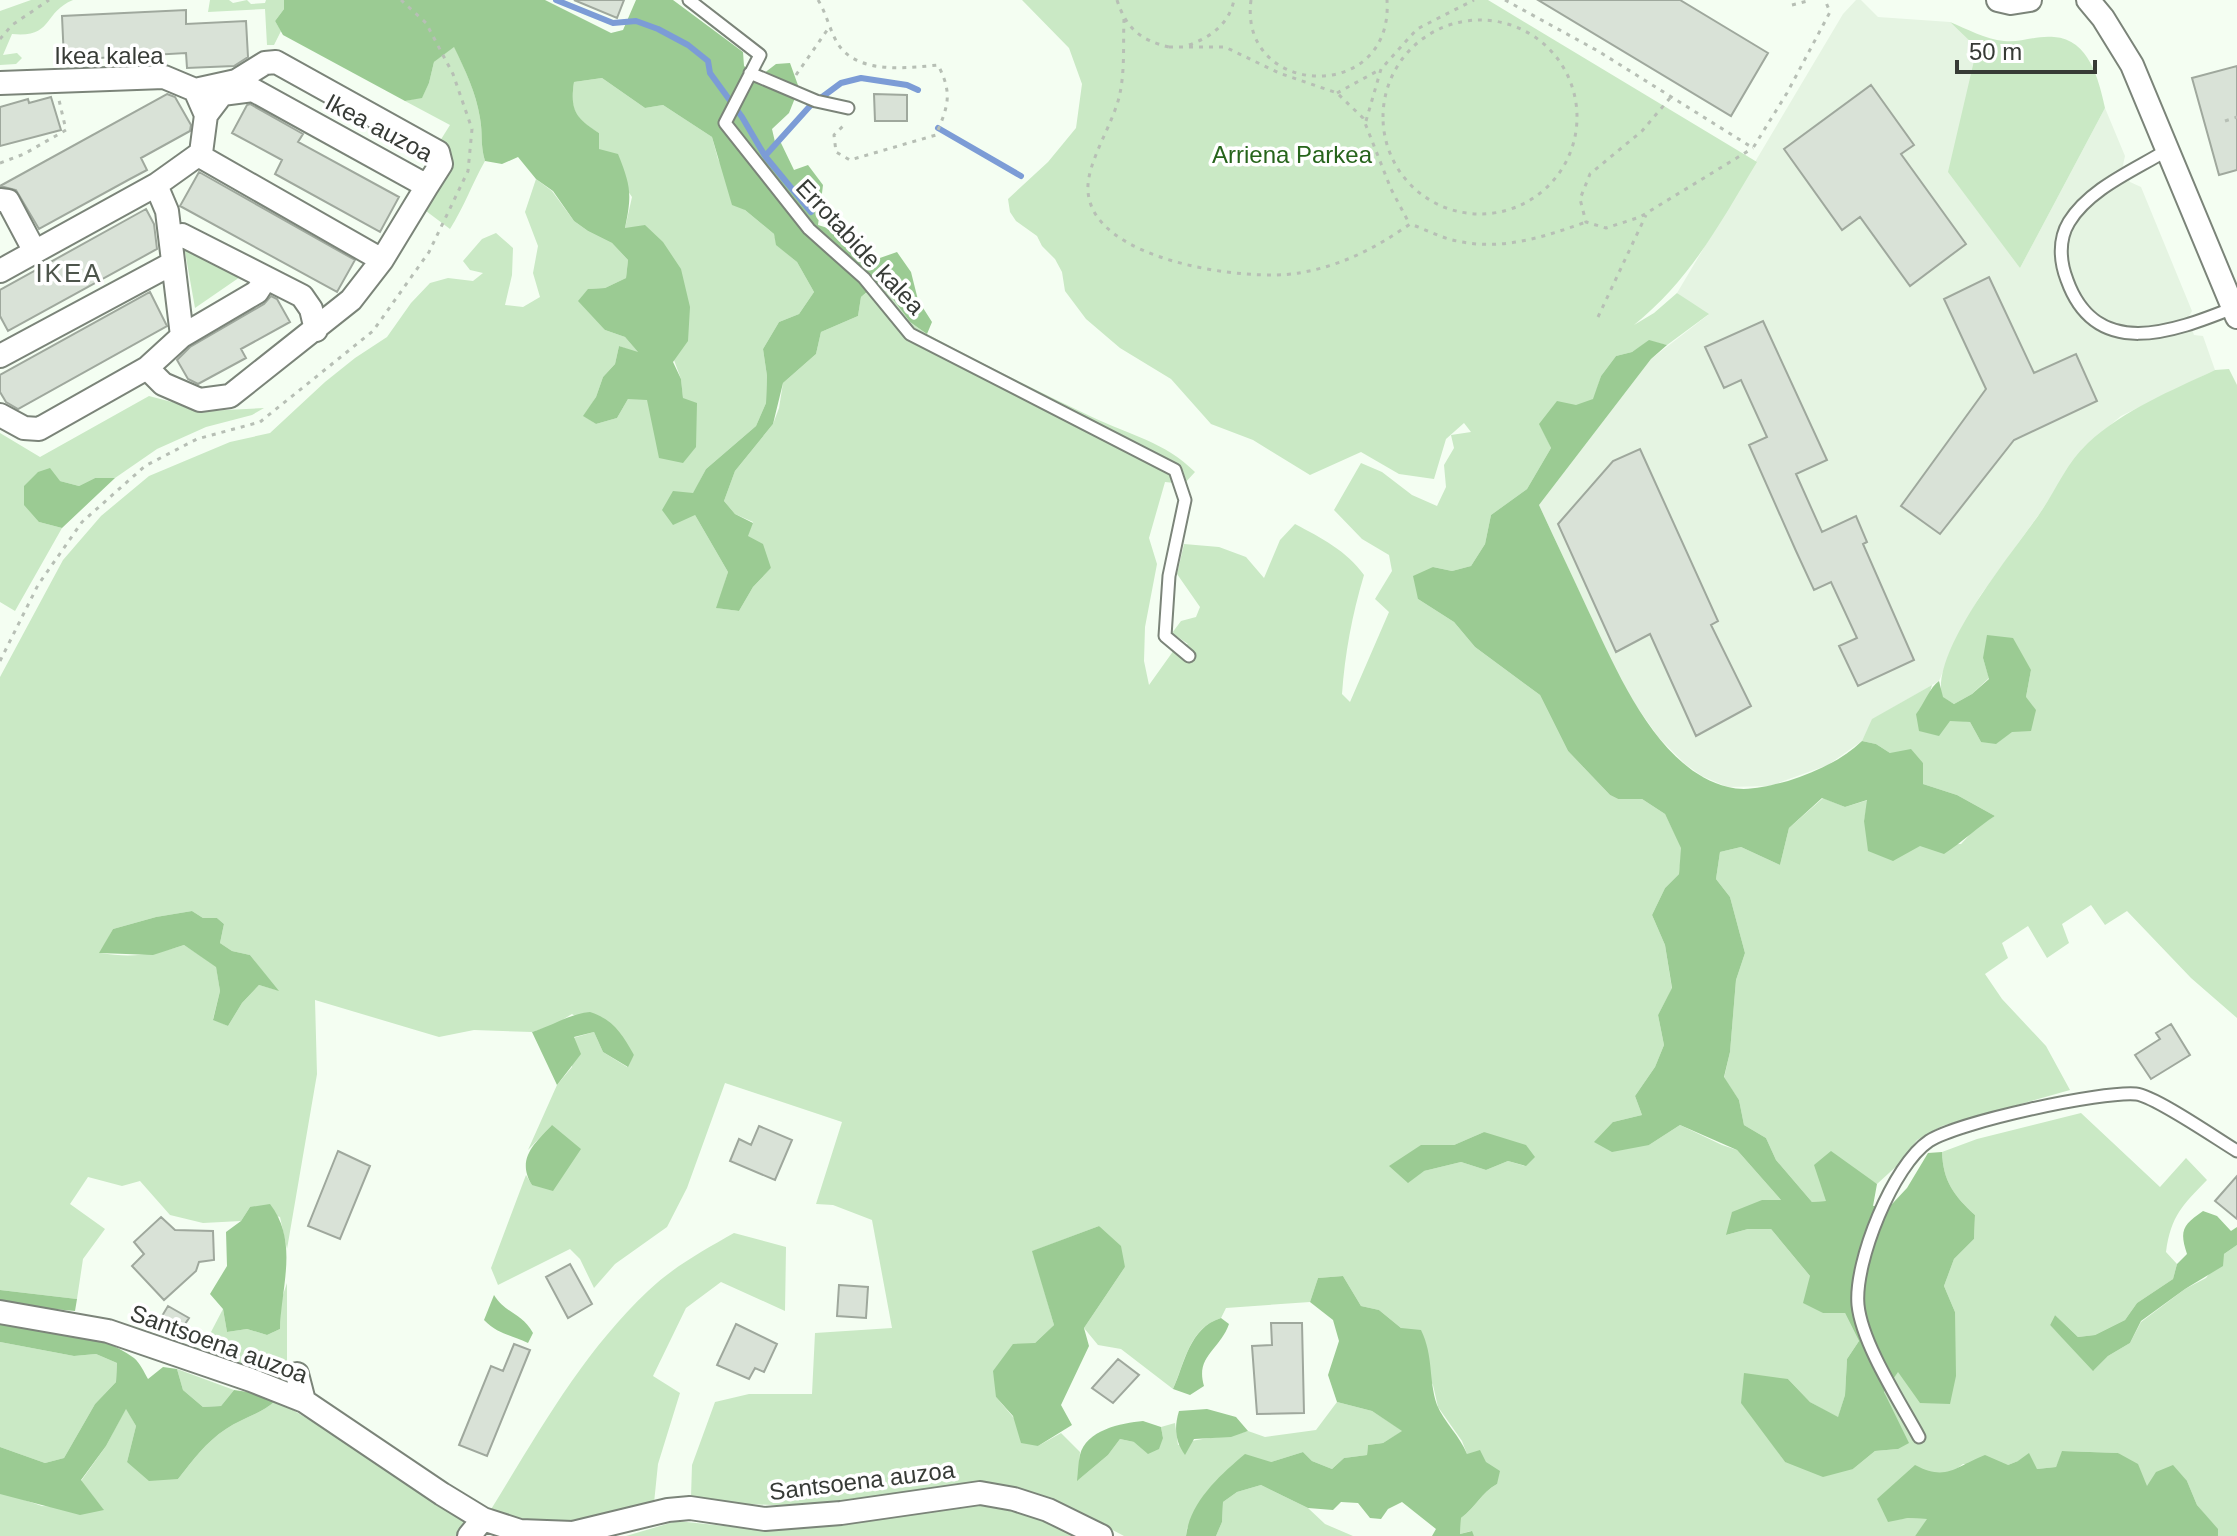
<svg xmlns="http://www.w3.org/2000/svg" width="2237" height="1536" viewBox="0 0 2237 1536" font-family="Arial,sans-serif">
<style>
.built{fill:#e5f4e2}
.green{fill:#cae9c5;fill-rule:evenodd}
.forest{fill:#9bcb93}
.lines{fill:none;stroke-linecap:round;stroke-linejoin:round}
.stream{stroke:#7c9cd6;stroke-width:6}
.building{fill:#d9e2d7;stroke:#9fa89d;stroke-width:2}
.lane-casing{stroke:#7b8479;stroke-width:15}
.street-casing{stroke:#7b8479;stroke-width:26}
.path{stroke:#b7bfb5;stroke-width:3;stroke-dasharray:4 6;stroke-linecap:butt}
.lane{stroke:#fff;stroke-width:11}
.street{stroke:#fff;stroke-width:22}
.labels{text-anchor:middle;stroke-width:7;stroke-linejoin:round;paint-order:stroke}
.street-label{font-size:24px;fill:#373b36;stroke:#fff}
.park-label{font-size:24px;fill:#26641b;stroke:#fff}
.neighbourhood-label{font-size:26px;letter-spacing:2px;fill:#4d554b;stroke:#fff}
</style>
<rect width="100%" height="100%" fill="#f4fef2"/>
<path class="built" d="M1856,0h5l17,17 72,5 27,26 -2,18 45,202 85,-160 20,48 -2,9 7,17 11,5 51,124 -4,7 6,17 9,1 12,34 -94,46 -39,33 -42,64 -60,83 -20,35 -21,50 -66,38 -11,22 -34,24 -58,21 -43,1 -25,-11 -17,-12 -26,-26 -24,-34 -17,-29 -79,-170 112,-146 57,-44 -31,-22 166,-279z"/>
<path class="green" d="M31,0h42c-31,13 -19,38 -61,34l-9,21 14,-2 5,5 -6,6 -16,1v-54z
M210,0h19l4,3 14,-3 4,4 14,-1 1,-3h18v9l-9,12 6,10 -7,14h-7l-2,-36 -57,3z
M1022,0h466l269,162c-37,61 -66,117 -123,163l20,-12 23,-20 32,21 -42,31 -18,-4 -17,11 -16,4 -15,20 -7,23 -54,25 11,24 -24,41 -36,26 -6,29 -14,22 -19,5 -19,-4 -15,32 36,23 21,25 65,48 28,56 42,44 8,4h24l23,15 17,34 -3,26 -14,14 -13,27 13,30 7,44 -14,26 6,30 -9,22 -20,29 7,19 -29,7 36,23 31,-20 42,20 15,5 45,51 -56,34 22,-6h23l39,47 13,37h22l14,28 -12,18 -2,36 -7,23 -28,-16 -22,-23 -22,56 19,27 68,7 22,-18 23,-2 -14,-57 13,-20 57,-29 1,-31 -11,-26 10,-27 20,-20 1,-24c-21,-19 -32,-34 -33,-63l35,-13 104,-26 79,74 26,-29 21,22c-24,25 -36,35 -41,72l11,12 -4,15 -36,24 -12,17 -30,15 -17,2 -23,-22 -5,10 44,45 14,-14 22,-13 11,-21 44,-33 21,-11 18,-24 13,-9v291h-19l-1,-7 -20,-24 -10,-24 -40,6 -29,-34 -55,-2 -7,16 -19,2 -19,-8 -10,4 -45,-1 -12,9h-20l-43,48 20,-3 20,1 -13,17h-441l-3,-5 -11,3 1,-16c15,-11 20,-25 36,-34l-30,-30 -5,-13 -24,-34 -5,-22 -32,-57 -22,-18 -18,-4 -18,-30 -25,2 -8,24 -84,6 -5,10c-32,10 -36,44 -48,71l-52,-40 -23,-4 -14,-17 41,-61 -26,-41 -66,25 21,74 -19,18 -39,54 42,49 23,-13 19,19 -2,28 30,-25 12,-16 14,3 29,-4 -2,-11 14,-4 3,22c23,-9 47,-6 70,-14l17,6 51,-7 21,-28 35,9 31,20 -20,12 -15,2 -1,10 -23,3 -12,11 -20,-8 -9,-9 -32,10 -84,66 -1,8h-62l-59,-31 -54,-17 -219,18 -86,-4 -15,-5 1,-32 23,-63 34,-8h63l3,-61 77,-5 -20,-108 -39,-15 -17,-1 26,-82 -117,-39 -38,105 -20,39 -52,37 -21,24 -14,-29 -10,-10 -72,36 -7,-17 35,-93 6,10 20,-60 -24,25 29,-65 15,-18 1,-29 21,-6 9,20 24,15 7,-12 -62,-41 -18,11 -22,7 -58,-2 -35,7 -124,-37 2,74 -30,175 -7,-32 -30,-10 -9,14 -38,2 -33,-8 -30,-34 -18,5 -34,-9 -18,27 35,25 -22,30 -6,40 -77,-9v-613l63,-117 38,-44 48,-40 81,-34 40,-9 55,-51 30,-24 32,-21 24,-34 19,-20 18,-5 25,3 10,-8 -13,-3 -7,-9 19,-22 14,-6 17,15 -1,27 -7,30 18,2 17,-10 -7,-24 5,-27 -13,-34 11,-33 16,12 22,30 14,10 24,12 16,17 -2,18 -21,10 -17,1 17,41 20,7 15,17 -21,-8 -4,18 -12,13 -7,20 -12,19 12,8 21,-6 11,-19h55l-2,-20 -56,-151 7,-31 -33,-48v-16c-25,-15 -29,-23 -25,-51l28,-4 43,30 18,-3 49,32 6,22 27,51 29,24 3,11 20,17 17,30 -15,22 -20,8 -16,27 4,27 -1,27 -10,23 -50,43 -13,25 2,21 33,57 -11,36 22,3 14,-24 18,-19 -24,-31 6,-15 -18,-8 -11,-13 11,-30 38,-47 6,-16 4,-25 33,-29 5,-22 37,-16 3,-19 20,-16 29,41 17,12c54,29 110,57 165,83 38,18 73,25 103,55l-11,12 -19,-2 -16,56 8,26 -12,63 -1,34 5,24 25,-35 14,-6 -16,-11 9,-12 15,-4 4,-10 -23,-33 7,-30 35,3 27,10 18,21 16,-38 15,-16c26,14 51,26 69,51 -12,40 -19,78 -22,119l8,8 39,-90 -14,-13 17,-28 -3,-16 -27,-16 -28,-29 27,-47 21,9 30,23 25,11 9,-19 -2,-22 10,-17 -3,-13 20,-3 -7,-9 -18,16 -12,40 -35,-5 -38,-22 -51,23 -57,-35 -42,-16 -40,-45 -51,-31 -34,-29 -21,-28 -3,-19 -7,-13 -13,-13 -5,-10 -21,-15 -6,-9 -2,-13 40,-37 28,-34 6,-44 -13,-36zM192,911l11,7h14l7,6 -4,19 12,8 18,4 27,35 -18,-5 -17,18 -14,23 -15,-7 7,-28 -4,-25 -32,-21c-31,10 -52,13 -84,8l13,-24 43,-12zM1484,1132l41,34 -17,-5 -22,9 -25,-8 -37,9 -3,-26h33z
M1950,22c17,7 35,17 54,19 16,2 33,-6 50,-4 35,2 45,43 51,71l-85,160 -72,-96 29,-124z
M454,46c11,24 22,46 26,72 3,15 0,26 5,43 -13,23 -21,46 -35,68l-24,-18 14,-70 10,-16 -45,-24 17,-4 7,-14 5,-21z
M184,246l56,31 -45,31z
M2229,369l8,16v633l-46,-40 -64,-67 -22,14 -14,-20 -29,19 7,19 -22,15 -19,-32 -26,17 6,15 -23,16 17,25 44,47 24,44 -128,36 -25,14 -17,23 -23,21 -18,-11 -33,28 -14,1 -36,-42 -10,-22 -22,-13 -5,-25 -15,-22 6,-26 6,-72 9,-27 -15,-56 -14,-18 4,-27 21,-5 39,18 9,-37 34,-30 22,9 23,-7 -4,21 56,25 41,-2 17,-18 17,-10 -38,-21 -34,-11v-21l-33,-10 -14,-9 -14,-3 10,-22 60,-34 -4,14 -12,15 54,8 11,20 45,-45 5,-27 -48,-12 6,20 -17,16 -18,10 -12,-7c-11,-48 71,-144 98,-184 16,-23 27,-51 48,-70 37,-34 83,-52 127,-73z
M149,396l57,15 58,-3 -12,7 -46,12 -49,22 -42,29h-20l-16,8 -19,-5 -21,41 23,6 -47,83 -15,-9v-169l40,24z
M734,1233l52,14 -1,64 -64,-29 -35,26 -33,68 27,17 -22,71 -4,39 -65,20 -77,-3 -22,-9c47,-76 92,-158 158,-220 25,-24 56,-41 86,-58z
M287,1283v91l-26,-1 -61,-20 23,-44 4,23 20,-3 20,6 13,-6 1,-28z
M0,1342l74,14 22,-2 21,9 -1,19 -21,22 -31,54 -19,5 -45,-16z
M177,1369l57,21 -13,16 -18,1 -20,-17z
M276,1400l109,65 83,58 -10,13h-458v-42l4,-1 38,13 61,3 -22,-28 25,-35 20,-38 10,18 -9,36 51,17c15,-19 28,-37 48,-50 16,-11 36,-15 50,-29z
M1261,1485l47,23 17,16 28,12h-137l6,-14 1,-20 14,-10z
M971,1505c38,3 74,13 108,31h-453l51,-15 86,9 41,-2z"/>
<path class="forest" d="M284,0h261l66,33 12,-3 13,-30h37l70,52 1,14 15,11 17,-13 14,-1 9,25 -10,25 -17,16 3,13 6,1 13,27 14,-5 15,20 -5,40 19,6 19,19 21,9 20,-7 14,20 7,28 14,22 -5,12 -17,-12 -30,-41 -19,16 -3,19 -37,16 -5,22 -33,29 -10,41 -38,47 -11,30 11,13 18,9 -5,13 15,8 8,24 -18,19 -14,24 -23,-3 12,-36 -33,-57 -22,10 -11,-15 11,-19 20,2 13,-24 50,-43 10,-23 1,-27 -4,-27 16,-27 20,-8 15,-22 -17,-30 -21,-17 -2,-11 -29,-24 -13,-5 -20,-68 -49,-32 -18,3 -43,-30 -28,4c-4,28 1,36 25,51v16l19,5c13,32 14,41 7,74l20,-3 18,17 18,27 9,38 -2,34 -15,21 8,17 2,19 14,5 -1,44 -13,16 -24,-5 -12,-58 -19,-1 -11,19 -21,6 -13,-8 13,-19 7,-20 12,-13 4,-18 19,6 -13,-15 -20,-7 -27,-29 10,-12 17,-1 21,-10 2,-18 -16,-17 -24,-12 -14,-10 -21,-30 -17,-12 -18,-22 -16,7 -17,-3c-5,-17 -2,-27 -5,-43 -4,-26 -15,-48 -26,-71l-20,15 -5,21 -7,15 -17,3 -122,-66 -8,-14 9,-12z
M1649,340l18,5 -16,14 -112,146c16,35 33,70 49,105 28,59 69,160 140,177 19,5 41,-1 60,-6 27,-9 53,-20 74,-40l14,3 14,9 21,-4 12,14v21l34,11 38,21c-18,11 -32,26 -51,38l-24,-8 -27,15 -25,-10 -4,-30 3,-21 -22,7 -23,-9 -33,30 -9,37 -39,-18 -21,5 -4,27 14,18 15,56 -9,27 -6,72 -6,25 15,23 5,25 22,13 10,22 36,42 14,-1 -12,-36 17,-14 46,33 -4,22 19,-2 15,-16 21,-35 14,-1c1,29 12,44 33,63l-1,24 -20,20 -10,27 11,26 1,64 -6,28 -30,-1 -22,-31 -14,20 25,51 -11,6 -23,2 -22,18 -30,8 -38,-15 -44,-59 3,-30 44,6 22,23 28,15 7,-22 2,-36 12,-18 -14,-28h-22l-20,-10 7,-27 -39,-47h-23l-22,6 6,-23 30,-12h19l-44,-50 -57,-25 -31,20 -37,7 -18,-10 19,-20 29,-7 -7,-19 20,-29 9,-22 -6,-30 14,-27 -7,-43 -13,-30 13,-27 14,-14 2,-26 -16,-34 -23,-15h-24l-8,-4 -42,-44 -28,-56 -65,-48 -21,-25 -36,-23 -5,-23 20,-9 19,4 19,-5 14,-22 6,-29 36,-26 24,-41 -12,-24 18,-23 19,4 17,-6 8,-23 15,-20 16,-4z
M50,468l10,13 19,5 16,-8h20l-53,50 -23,-6 -15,-17v-19l14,-14z
M1987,635l26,3 18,32 -5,27 10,13 -5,21 -19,1 -16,12 -15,-2 -11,-20 -20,-1 -11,15 -20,-5 -3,-17c8,-10 14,-27 23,-33l4,16 11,7 18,-10 17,-15 -6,-21z
M192,911l11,7h14l7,6 -4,19 12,8 18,4 29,36 -20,-6 -17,18 -14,23 -15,-6 7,-29 -4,-24 -32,-22 -31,10 -54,-2 14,-24 43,-12z
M590,1012c24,8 32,22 44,43l-6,12 -25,-15 -9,-20 -20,5 7,17 -24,31 -25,-53c20,-6 37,-18 58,-20z
M552,1125l29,24 -28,42 -21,-6c-16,-26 2,-41 20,-60z
M1484,1132l42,13 9,12 -9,9 -18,-5 -22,9 -25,-8 -37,9 -16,12 -19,-17 32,-21h33z
M270,1204c29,38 11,82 10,125l-13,6 -20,-6 -20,3 -4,-23 -13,-15 17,-28 -1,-34 15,-11 9,-14z
M2203,1211l14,5 14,15 6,-4v18l-13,9 -1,12 -38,23 -44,32 -11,22 -22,13 -15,15 -43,-46 5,-10 23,22 17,-2 30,-15 12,-17 36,-24 4,-15 10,-10c-8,-24 -4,-29 16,-43z
M1099,1226l22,20 4,21 -41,61 5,18 -28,59 11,20 -34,21 -17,-3 -8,-27 -17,-19 -3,-26 20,-27 22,-1 19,-18 -22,-74z
M1343,1276l18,30 18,4 22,18 20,2c13,27 7,48 16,75 7,17 23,31 30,49l13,-4 6,12 14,9 -3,13c-16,9 -21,23 -36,34l-1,16 12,-3 2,5h-42l4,-7 -34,-27 -14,7 -7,10 -11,-1 -12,-15 -17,-1 -8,8 -25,-2 -47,-23 -24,7 -14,10 -1,20 -6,14h-30c4,-34 34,-61 59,-82l26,8 32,-10 9,9 20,8 12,-11 23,-3 1,-10 15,-2 19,-12 -30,-20 -35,-9 -9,-27 11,-34 -6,-21 -23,-18 8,-24z
M0,1290l77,9 -2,12 -75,-7z
M494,1295c12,19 28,18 39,38l-5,10c-18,-9 -29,-8 -44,-23z
M1221,1318l8,6c-9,26 -34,32 -25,62l-14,9 -17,-6c12,-26 16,-61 48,-71z
M0,1322c43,7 98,9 134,36 6,5 10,14 14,21l15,-12 14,2 6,21 20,17 18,-1 13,-16 21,3 21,7c-14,14 -34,18 -50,29 -20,13 -33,31 -48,50l-29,2 -22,-19 9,-36 -10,-17 -20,37 -25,34 23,30 -24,5 -80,-21v-47l45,16 19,-5 31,-54 21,-22 1,-19 -21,-9 -22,2 -74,-14z
M1207,1409l29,8 12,14 -17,6 -37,2 -9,16c-10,-14 -11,-28 -6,-44z
M1143,1421l18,6 2,11 -4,11 -11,5 -14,-12 -14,-3 -12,16 -31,26c1,-8 1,-18 3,-26 6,-25 41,-32 63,-34z
M2062,1451l56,2 20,11 9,22 9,-14 17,-7 14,16 10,24 21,24v7h-303l12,-17 -19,-1 -20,4 -11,-23 38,-34c32,17 41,1 70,-10l23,10 10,-4 11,-8 8,16 19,-2z"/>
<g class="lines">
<path class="stream" d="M556,0l57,23 23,-2 22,8 30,16 20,16 2,12 32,44 23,39 46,56
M938,128l83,48
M765,156l45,-50 31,-23 20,-5 46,7 11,5"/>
</g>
<path class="building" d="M574,0h50l-7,18z
M1538,0h142l88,53 -37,63z
M186,10v14l60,-3 2,36 -14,9 -47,2 -1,-15 -122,7 -2,-44z
M2237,66v104l-18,5 -27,-97z
M1871,85l43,60 -13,9 65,90 -56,42 -50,-69 -18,13 -58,-81z
M167,94l8,3 16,28 -1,6 -49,27 6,12 -17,9 -91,50 -23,-39 -16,-4z
M874,94l33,1v26h-32z
M51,97l10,33 -61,16v-39l28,-8 1,4z
M250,104l53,30 -5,8 101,55 -19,35 -105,-58 7,-14 -50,-27 15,-28z
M199,172l156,88 -18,32 -157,-86z
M146,209l8,15 3,25 -149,82 -8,-15v-26z
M1989,277l45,96 42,-19 21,47 -83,39 -74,94 -39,-28 85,-117 -42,-90z
M150,292l17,34 -149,83 -12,-7 -6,-10v-17z
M271,296l6,3 13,23 -49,27 5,9 -48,26 -10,-5 -11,-19 13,-13 74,-43z
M1763,321l64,139 -31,14 26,58 34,-16 11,26 -4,2 51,116 -56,26 -19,-40 18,-8 -26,-56 -17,8 -18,-39 -47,-106 18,-8 -26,-57 -17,8 -19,-41z
M1640,449l78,172 -7,4 40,81 -55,30 -46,-102 -34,18 -58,-128 55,-63z
M2171,1024l19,31 -39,24 -16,-24 25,-16 -4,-6z
M759,1126l33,14 -17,40 -45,-19 9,-22 12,6z
M338,1151l32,15 -30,73 -32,-13z
M2237,1176v43l-22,-18z
M161,1217l14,13 38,1 1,29 -15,2 -3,9 -32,29 -32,-34 12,-12 -10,-12z
M570,1264l22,40 -24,14 -22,-41z
M839,1285l29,2 -2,31 -29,-2z
M168,1306l21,12 -12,18 -21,-10z
M1271,1323h31l2,90 -47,1 -5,-68 20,-1z
M736,1324l41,20 -13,28 -9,-4 -6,11 -32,-14z
M514,1344l16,6 -43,106 -28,-11 32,-79 12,5z
M1118,1359l21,16 -26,28 -21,-15z"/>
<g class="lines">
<defs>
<path id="lane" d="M689,0l71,55 -35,68 84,106 55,49 46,56 265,136 10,30 -16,76 -4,60 24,20
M750,73l66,28 32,7
M2167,150c-32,20 -77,38 -98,72 -11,18 -9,40 -2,58 29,81 106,52 166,28
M1919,1437c-19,-35 -57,-93 -61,-132 -4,-43 35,-140 71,-164 29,-19 172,-50 207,-47 19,2 81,45 101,57"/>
<path id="street" d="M1998,0l13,3 19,-3
M2088,0l15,18 29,47 105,252
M0,83l164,-6 31,13 11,25 -5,38 -3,2
M195,90l41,-9 29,-18 11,-1 162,90 3,12 -14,22 -174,-96 -31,4 -16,21
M198,155l184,105
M156,185l11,26 15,125
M0,200l8,1 27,51
M171,239l11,-4 120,61 9,13 5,21
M0,271l156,-86 42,-30
M0,356l173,-93
M147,368l35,-32 75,-44 9,-14
M0,415l24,13 15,1 108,-61 16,16 37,16 30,-4 121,-96 31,-40 45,-74
M0,1312l108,19 143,49 53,21 138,93 41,25 37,12 53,2 95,-23 22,-2 75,11 76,-6 139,-20 34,6 34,11 53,26
M297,1374l7,27
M469,1536l14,-17"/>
</defs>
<use href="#lane" class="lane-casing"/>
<use href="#street" class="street-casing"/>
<path class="path" d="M818,0c9,14 12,33 22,47 21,27 67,21 98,18 15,29 10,41 -2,70l-86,25 -14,-8 -2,-17 11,-11
M1117,0c9,28 23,40 52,47
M1251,0c-13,98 143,105 136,0
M1505,0l93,51 155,97 34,-55 43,-81 -5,-12
M1792,5l19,-5
M1124,19c-1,24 1,50 -4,74 -6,31 -34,69 -32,98 4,70 158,91 211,82 42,-7 77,-25 111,-49 15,5 31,14 47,17 45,10 87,-4 129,-19
M1383 117a97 97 0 1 1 194 0a97 97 0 1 1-194 0Z
M0,39l12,-14 37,-25
M1189,45c22,-8 40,-21 45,-45
M1169,47h56l54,26 58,20 26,25 28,71 18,34
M796,75l34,-49
M1337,93l44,-24
M1670,98l-28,33 -52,43 -10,25 6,23 20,6 34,-11 113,-69
M1366,121l15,-52 36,-40 57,-29
M2225,121l12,-4
M0,163l24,-9 42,-24 -7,-30
M1598,317l48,-102
M0,661l38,-76 44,-63 63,-56 52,-27 63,-17 113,-91 56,-79 39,-81 4,-42 -19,-55 -27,-51 -25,-23"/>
<use href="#lane" class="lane"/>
<use href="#street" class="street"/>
</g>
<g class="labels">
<g class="street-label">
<text x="109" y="64">Ikea kalea</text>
<text transform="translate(379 128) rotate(28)" y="8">Ikea auzoa</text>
<text transform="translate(860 247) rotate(47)" y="8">Errotabide kalea</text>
<text transform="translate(219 1344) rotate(20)" y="8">Santsoena auzoa</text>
<text transform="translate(862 1481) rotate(-7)" y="8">Santsoena auzoa</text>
</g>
<g class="park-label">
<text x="1292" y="163">Arriena Parkea</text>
</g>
<g class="neighbourhood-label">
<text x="69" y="282">IKEA</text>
</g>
</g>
<path d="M1957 60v12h138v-12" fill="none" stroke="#373b36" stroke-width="4"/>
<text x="1969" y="60" font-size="24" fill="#373b36" stroke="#ffffff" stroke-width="6" paint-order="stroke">50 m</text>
</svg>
